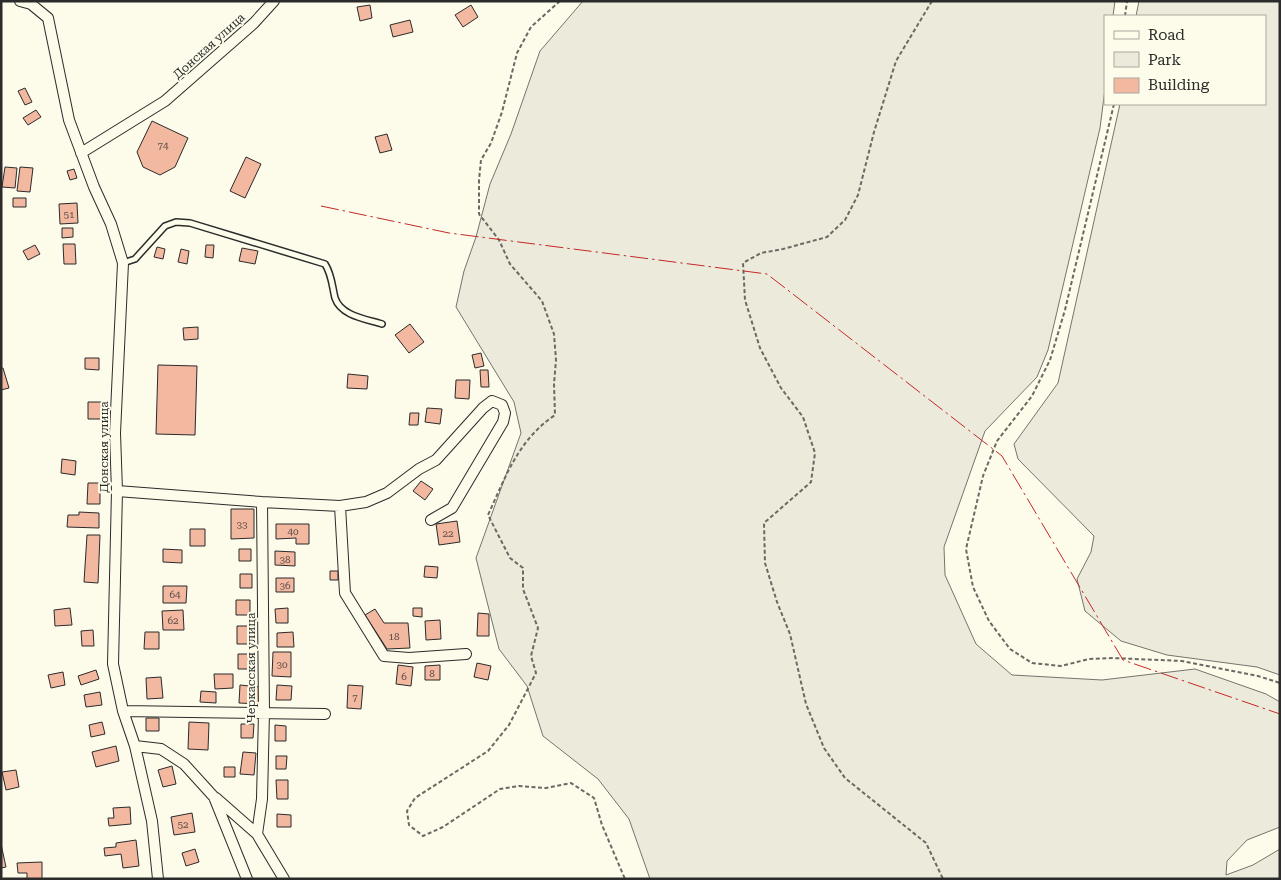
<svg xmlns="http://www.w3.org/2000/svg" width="1281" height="880" viewBox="0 0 1281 880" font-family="'Roboto Serif',serif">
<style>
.green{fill:#ecebdb;stroke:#74746e}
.building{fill:#f2b8a0;stroke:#2b2b2b}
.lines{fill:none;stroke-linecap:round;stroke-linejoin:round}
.lane-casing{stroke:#2b2b2b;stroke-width:8}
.street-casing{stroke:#2b2b2b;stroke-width:12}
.path{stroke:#6a6964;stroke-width:2;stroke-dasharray:4 2.5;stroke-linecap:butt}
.lane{stroke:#fdfbea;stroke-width:5}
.street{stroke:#fdfbea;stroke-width:10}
.power{stroke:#c62828;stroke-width:1;stroke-dasharray:18 4 2.5 4;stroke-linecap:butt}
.labels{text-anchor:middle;stroke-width:4;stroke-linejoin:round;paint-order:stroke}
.number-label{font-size:10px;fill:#5d4e48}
.street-label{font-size:12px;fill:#2b2b2b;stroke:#fdfbea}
</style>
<rect width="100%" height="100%" fill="#fdfbea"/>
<path class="green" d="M583,1h532l-2,15h-8v73l-5,39 -52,222 -11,27 -52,54 -41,116 1,28 31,69 36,31 90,5 93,-11 71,25 14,8v125l-33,13 -20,21 -1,14 27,-10 27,-16v30h-630l-21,-60 -31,-40 -55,-43 -16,-50 -28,-37 -23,-91 45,-125 -7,-31 -58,-95 8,-36 12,-34 14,-53 21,-50 29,-83z
M1139,1h141v674l-23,-8 -90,-12 -46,-14 -36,-30 -8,-32 14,-27 3,-16 -76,-77 -4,-15 44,-61 62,-279h145v-88h-129z"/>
<path class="building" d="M370,5l2,13 -12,3 -3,-14z
M471,5l7,12 -15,10 -8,-12z
M410,20l3,12 -20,5 -3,-12z
M25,88l7,14 -7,3 -7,-14z
M36,110l5,7 -13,8 -5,-7z
M152,121l36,17 -13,29 -15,8 -17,-8 -6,-15z
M387,134l5,16 -12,3 -5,-16z
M246,157l15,7 -16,34 -15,-7z
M5,167l12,1 -2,20 -13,-1z
M20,167l13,1 -3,24 -13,-1z
M74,169l3,9 -7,2 -3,-9z
M13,198h13v9h-13z
M77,203l1,20 -18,1 -1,-20z
M62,228h11v9l-11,1z
M63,244h12l1,20h-12z
M35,245l5,9 -12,6 -5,-9z
M206,245h8l-1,13 -8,-1z
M157,247l8,2 -2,10 -9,-2z
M242,248l16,3 -3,13 -16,-3z
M181,249l8,2 -2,13 -9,-2z
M410,324l14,18 -15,11 -14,-18z
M198,327v12l-14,1 -1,-12z
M481,353l3,13 -9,2 -3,-13z
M85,358h14v12l-14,-1z
M158,365l39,1 -2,69 -39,-1z
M1,368h2l6,20 -8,2z
M480,370h8l1,17h-8z
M348,374l20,2 -1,13 -20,-1z
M456,380h14l-1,19 -14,-1z
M88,402h13v17h-13z
M427,408l15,1 -2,15 -15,-2z
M410,413h9l-1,12h-9z
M62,459l14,2 -1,14 -14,-2z
M421,481l12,8 -8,11 -12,-9z
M88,483h12v21h-13z
M231,509h23v29l-23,1z
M79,512l20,1v15l-32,-1 1,-12h11z
M457,521l3,21 -21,3 -3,-21z
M276,524h33v20h-13v-6l-20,1z
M190,529h15v17h-15z
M87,535h13l-2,48 -14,-1z
M163,549l19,1v13l-19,-1z
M239,549h12v12h-12z
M275,551l20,1v14l-20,-1z
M425,566l13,1 -1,11 -13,-1z
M330,571h8v9h-8z
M240,574h12v14h-12z
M276,578h18v14h-18z
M163,586h24l-1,17h-23z
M236,600h14v15h-14z
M70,608l2,17 -17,1 -1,-16z
M288,608v15h-12l-1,-14z
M413,608h9v9l-9,-1z
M375,609l9,14h24l2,25 -23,1 -22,-34z
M183,610l1,20h-21l-1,-19z
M478,613l11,1v22h-12z
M440,620l1,19 -15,1 -1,-19z
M237,626h14v18h-14z
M93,630l1,16h-12l-1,-15z
M145,632h14v17h-15z
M293,632l1,15h-17v-14z
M273,652h18v25l-19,-1z
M238,654h14v15h-14z
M477,663l14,3 -3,14 -14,-3z
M398,665l15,2 -2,19 -15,-2z
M440,665v15h-15v-14z
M96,670l3,9 -18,6 -3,-9z
M63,672l2,13 -14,3 -3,-13z
M214,674h19v14l-18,1z
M161,677l2,21 -16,1 -1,-21z
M240,685l20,2 -1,17 -20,-1z
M277,685l15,1 -1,14h-15z
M348,685l15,1 -2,23 -14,-1z
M201,691l15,1v11l-16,-1z
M100,692l2,13 -16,2 -2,-12z
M146,718h13v13h-13z
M102,722l3,12 -14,3 -2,-12z
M189,722l20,1 -1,27 -20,-1z
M241,724h13l-1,14h-12z
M275,725l11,1v15h-11z
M116,746l3,15 -23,6 -4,-15z
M243,752l13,1 -2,22 -14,-1z
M276,756h11l-1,13h-10z
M172,766l4,18 -13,3 -5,-17z
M224,767h11v10h-11z
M16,770l3,17 -13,3 -4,-18z
M276,780h12v19h-11z
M130,807l1,17 -22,2 -1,-8h6l-1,-10z
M192,813l3,19 -21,3 -3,-18z
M277,814l14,1v12h-14z
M136,840l3,26 -16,2 -2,-14 -16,2 -1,-8 12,-1v-4z
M1,844l5,23 -5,1z
M195,849l4,13 -13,4 -4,-13z
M42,862v17h-15v-6h-9l-1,-10z"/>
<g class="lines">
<defs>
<path id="lane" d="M123,263l12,-4 30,-33 11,-4 14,1 135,41c7,11 7,22 10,34 6,18 31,21 47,26"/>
<path id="street" d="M20,1l11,3 17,14 21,102 25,67 17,37 12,39 -8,170 2,58 -4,173 10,47 12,35 26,3 23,15 30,33 33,82
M81,153l84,-52 89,-78 20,-22
M117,491l145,11 78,4 26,-4 21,-9 32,-24 17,-9 47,-52 9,-7 10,4 3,8 -2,9 -51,86 -21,12
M340,506l5,87 39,63 25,2 57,-4
M123,711l202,3
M135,746l17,75 6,58
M216,798l41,36 27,45
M257,834l5,-35 2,-87 -2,-210"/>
</defs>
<use href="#lane" class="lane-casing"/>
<use href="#street" class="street-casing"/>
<path class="path" d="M560,1l-29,26 -14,26 -15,59 -11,31 -10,17 -2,20v34l20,26 11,24 32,37 12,33 2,26 -2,24 1,31c-37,25 -49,61 -67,100l22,43 13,10v21l15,39 -7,28 5,17 -27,52 -21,26 -73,47 -8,13 2,14 14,11 20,-9 57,-38 19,-3 27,2 25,-5 23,15 8,27 23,54
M932,1l-36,60 -22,71 -16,63 -13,25 -18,17 -44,12 -22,4 -18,10 2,37 15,48 21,40 22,29 12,36 -4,29 -47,41 1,40 12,39 13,32 16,70 18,44 21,30 81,65 17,36
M1125,16l2,-15
M1114,104l-49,206 -15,50 -18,36 -35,45 -14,35 -17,73 7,38 16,34 21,28 22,14 29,3 28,-7 23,-1 70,3 76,15 22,7"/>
<use href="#lane" class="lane"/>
<use href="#street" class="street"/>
<path class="power" d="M321,206l128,27 318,41 235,182 121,204 157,54"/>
</g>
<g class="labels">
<g class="number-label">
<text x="163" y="149">74</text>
<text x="69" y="218">51</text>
<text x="242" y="528">33</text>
<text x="293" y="535">40</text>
<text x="448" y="537">22</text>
<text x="285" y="563">38</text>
<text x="285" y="589">36</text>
<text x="175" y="598">64</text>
<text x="173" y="624">62</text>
<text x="394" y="640">18</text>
<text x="282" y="668">30</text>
<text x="432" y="677">8</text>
<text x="404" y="680">6</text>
<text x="355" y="701">7</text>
<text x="183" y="828">52</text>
</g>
<g class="street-label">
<text transform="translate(209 46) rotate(-42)" y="4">Донская улица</text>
<text transform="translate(104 447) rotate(-90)" y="4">Донская улица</text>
<text transform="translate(251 668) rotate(-90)" y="4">Черкасская улица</text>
</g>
</g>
<rect width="1281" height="880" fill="none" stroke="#2b2b2b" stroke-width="5"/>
<rect x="1104" y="15" width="162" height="90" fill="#fdfbea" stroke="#a9a89e"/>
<rect x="1114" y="31" width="25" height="8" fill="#fdfbea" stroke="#a9a89e"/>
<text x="1148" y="40" font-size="15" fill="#2b2b2b">Road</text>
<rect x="1114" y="52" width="25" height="15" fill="#ecebdb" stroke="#a9a89e"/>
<text x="1148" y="65" font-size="15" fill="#2b2b2b">Park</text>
<rect x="1114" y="78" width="25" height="15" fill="#f2b8a0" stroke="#a9a89e"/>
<text x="1148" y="90" font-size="15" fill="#2b2b2b">Building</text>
</svg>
